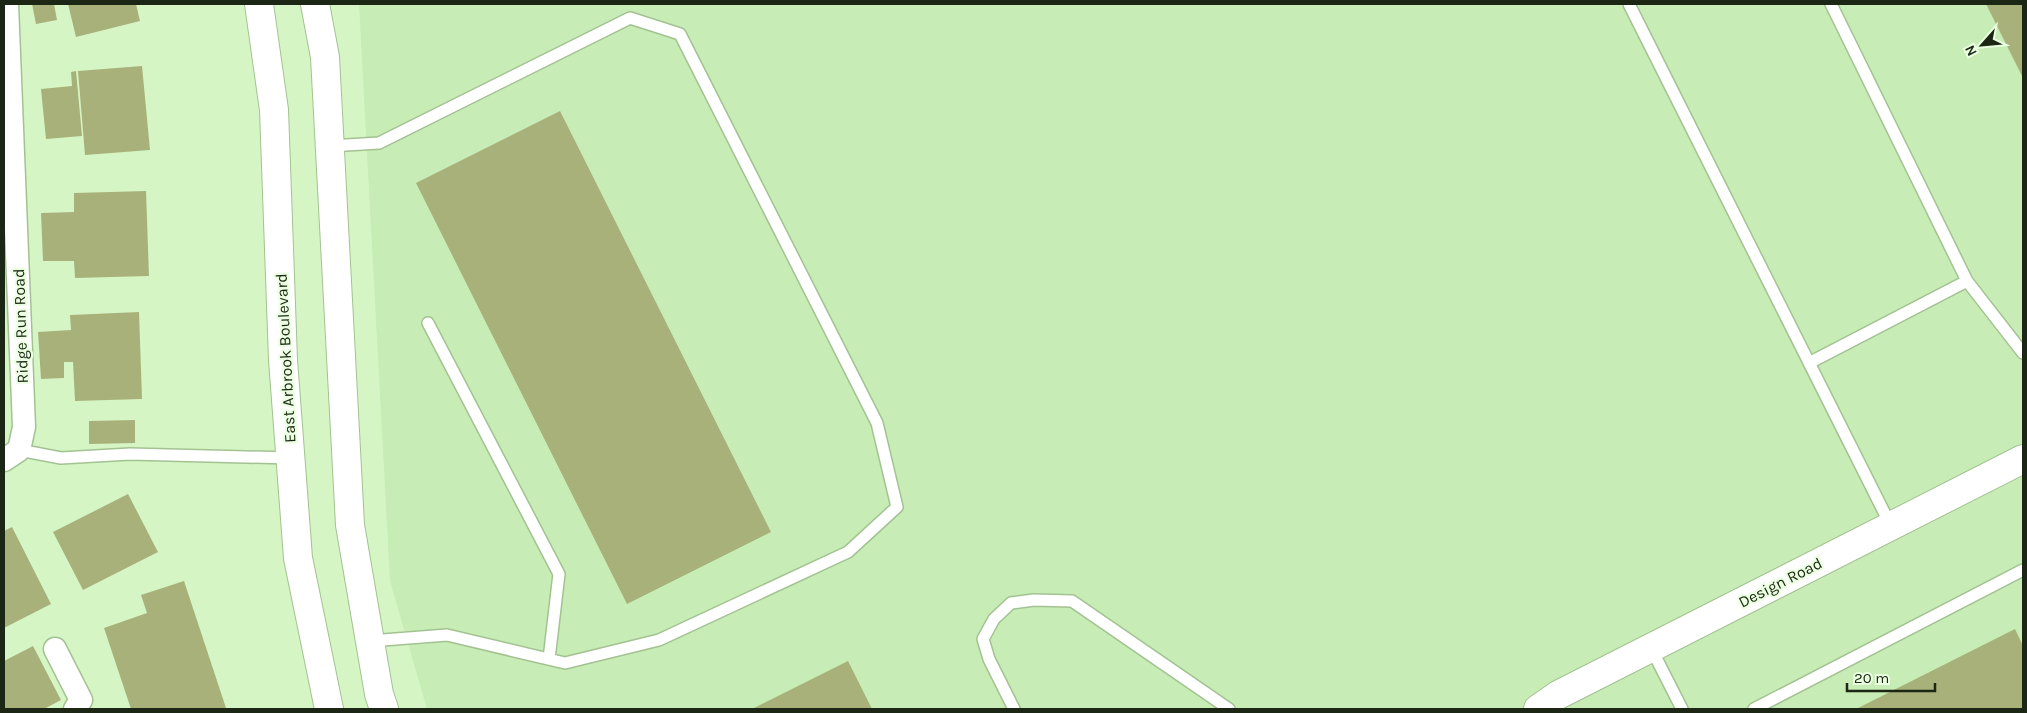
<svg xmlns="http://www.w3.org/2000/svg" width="2027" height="713" viewBox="0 0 2027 713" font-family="Karla,sans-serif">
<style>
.built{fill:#c7ecb5}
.building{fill:#a9b17a}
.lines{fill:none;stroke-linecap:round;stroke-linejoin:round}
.service-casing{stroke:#a3c292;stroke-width:14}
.minor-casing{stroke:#a3c292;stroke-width:25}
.tertiary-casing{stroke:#a3c292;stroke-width:30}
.service{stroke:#fff;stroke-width:11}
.minor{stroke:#fff;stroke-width:22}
.tertiary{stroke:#fff;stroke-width:28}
.labels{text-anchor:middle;stroke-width:4.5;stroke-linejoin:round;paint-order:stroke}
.street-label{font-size:16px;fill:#1b2714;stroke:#ebffe1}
</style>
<rect width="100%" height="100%" fill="#d5f6c4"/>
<path class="built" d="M359,4h1664v705h-1596l-37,-128z"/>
<path class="building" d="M32,4h22l3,16 -21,4z
M68,4h68l4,17 -64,16z
M1986,4h37v74z
M142,66l8,84 -65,5 -7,-84z
M76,71l6,65 -36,3 -5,-50 31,-3 -1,-14z
M560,111l211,421 -144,72 -211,-421z
M146,191l3,85 -74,2 -1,-17h-31l-2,-48 33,-1v-19z
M139,312l3,87 -67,2 -2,-39h-9v16l-23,1 -3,-47 33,-2 -1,-15z
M135,420v23l-46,1v-23z
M128,494l30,58 -75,38 -30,-58z
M12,527l39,77 -47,24v-97z
M184,581l42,127 -95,1 -27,-81 43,-15 -6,-18z
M2015,629l8,17v63h-167z
M33,646l28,54 -17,9h-40v-48z
M848,661l24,48h-120z"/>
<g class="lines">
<defs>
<path id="service" d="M1629,4l262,522
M1831,4l136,277 56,72
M330,146l49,-3 251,-125 50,16 197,389 20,84 -49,45 -189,88 -94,23 -118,-28 -77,6
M428,323l131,251 -10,85
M1809,363l158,-82
M19,450l42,8 69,-4 160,4
M1651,648l31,61
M1014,709l-25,-50 -6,-20 11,-20 17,-16 23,-3 38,1 157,108
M1754,709l269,-139"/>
<path id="minor" d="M4,460l15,-10 5,-23 -17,-423
M55,649l26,51 -6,9"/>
<path id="tertiary" d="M259,4l15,106 9,250 15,198 31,151
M315,4l10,53 25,468 29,169 5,15
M1538,709l20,-14 465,-236"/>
</defs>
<use href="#service" class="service-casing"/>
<use href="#minor" class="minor-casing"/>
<use href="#tertiary" class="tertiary-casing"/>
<use href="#service" class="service"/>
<use href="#minor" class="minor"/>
<use href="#tertiary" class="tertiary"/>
</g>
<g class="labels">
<g class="street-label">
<text transform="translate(20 326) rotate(-92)" y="6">Ridge Run Road</text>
<text transform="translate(285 358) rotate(-93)" y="6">East Arbrook Boulevard</text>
<text transform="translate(1780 582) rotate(-27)" y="6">Design Road</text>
</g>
</g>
<rect width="2027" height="713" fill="none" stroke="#1b2714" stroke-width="10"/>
<g transform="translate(1982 45) rotate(243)" stroke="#ebffe1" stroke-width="4" paint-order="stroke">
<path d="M0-4L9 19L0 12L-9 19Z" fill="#1b2714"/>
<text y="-8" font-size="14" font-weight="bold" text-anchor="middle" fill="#1b2714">N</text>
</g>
<path d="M1847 683v8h88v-8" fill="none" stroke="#1b2714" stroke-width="2.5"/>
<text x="1854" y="683" font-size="15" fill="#1b2714" stroke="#ebffe1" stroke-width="4" paint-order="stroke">20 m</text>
</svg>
